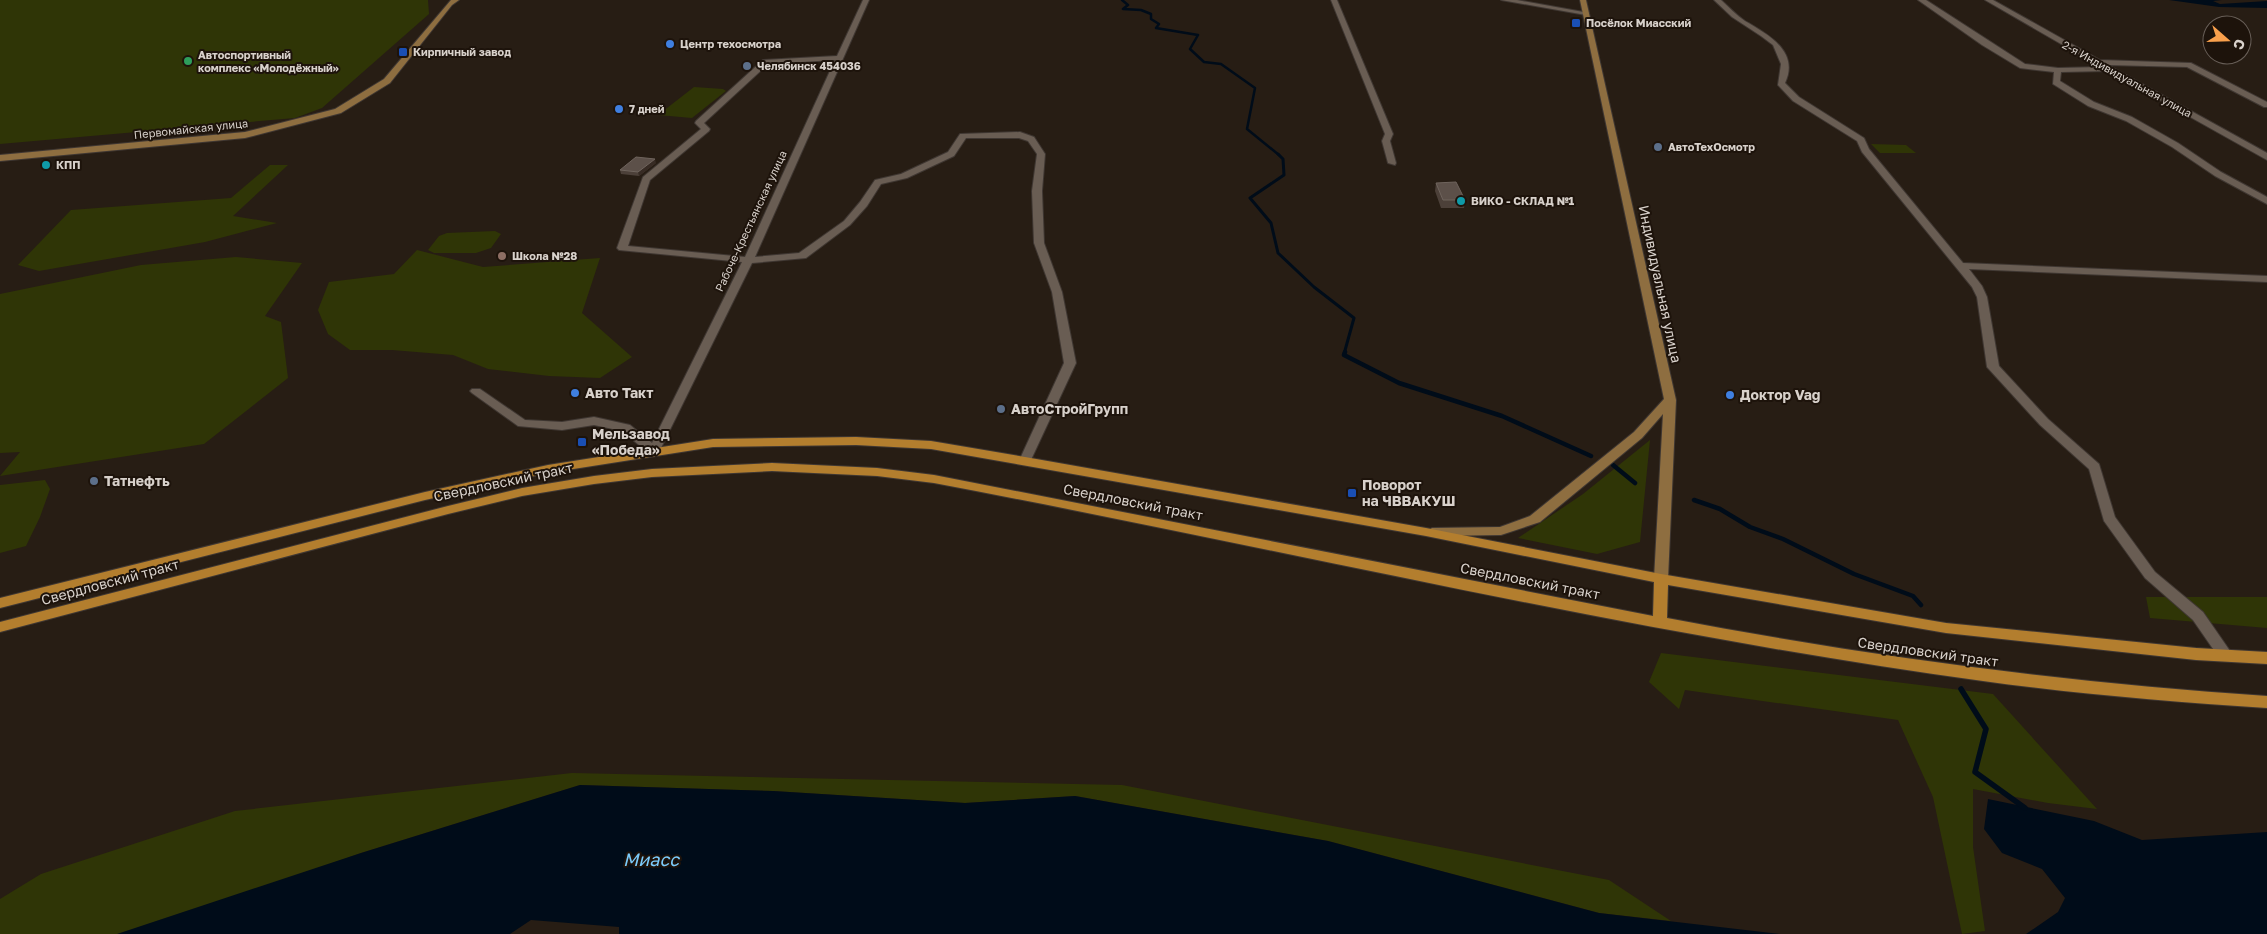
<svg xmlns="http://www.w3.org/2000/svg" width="2267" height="934" viewBox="0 0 2267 934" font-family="'Golos Text',sans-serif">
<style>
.green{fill:#2f3506}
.water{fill:#000c19}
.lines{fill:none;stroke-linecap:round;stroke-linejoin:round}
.stream-far3{stroke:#000c19;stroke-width:2.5}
.stream-far2{stroke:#000c19;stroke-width:3}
.stream-far1{stroke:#000c19;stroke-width:4.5}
.stream{stroke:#000c19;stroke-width:5.5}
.street-casing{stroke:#3f3732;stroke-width:2}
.secondary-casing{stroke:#3f3732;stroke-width:2}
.primary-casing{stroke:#3f3732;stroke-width:2}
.street{fill:#695d53;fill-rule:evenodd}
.secondary{fill:#8e6e40;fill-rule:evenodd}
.primary{fill:#b37e2e;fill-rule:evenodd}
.wall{fill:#4c4039}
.shaded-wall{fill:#372b24}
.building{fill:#5c5049;stroke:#6f645d}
.transit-dot{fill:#1a4fb4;stroke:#1d130b;stroke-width:2}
.shop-dot{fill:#3f7fe0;stroke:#1d130b;stroke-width:2}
.leisure-dot{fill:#2e9e5b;stroke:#1d130b;stroke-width:2}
.service-dot{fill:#5c6f8a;stroke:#1d130b;stroke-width:2}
.culture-dot{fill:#0f9aa8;stroke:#1d130b;stroke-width:2}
.education-dot{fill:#8d6e63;stroke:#1d130b;stroke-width:2}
.labels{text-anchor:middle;stroke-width:4;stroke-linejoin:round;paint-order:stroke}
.far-poi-label{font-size:11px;font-weight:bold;fill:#d8d1cb;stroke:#1d130b;text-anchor:start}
.far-street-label{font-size:11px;fill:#d8d1cb;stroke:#1d130b}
.street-label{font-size:14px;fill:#d8d1cb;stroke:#1d130b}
.poi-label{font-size:14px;font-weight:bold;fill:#d8d1cb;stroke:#1d130b;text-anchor:start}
.near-water-label{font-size:18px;font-style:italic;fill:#7cccfc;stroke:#1d130b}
</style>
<rect width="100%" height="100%" fill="#271d14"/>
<path class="green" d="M0,0h428l1,14 -107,94 -27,10 -295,26z
M694,87l29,2 3,2 -34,27 -34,-3z
M1871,144l35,1 10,8h-36z
M270,165h18l-55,51 44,7 -72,19 -166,29 -21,-6 53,-55 160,-12z
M495,231l6,3 -10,14 -15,5h-42l-6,-3 11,-14 8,-3z
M417,250l66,17 117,-9 -18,55 50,44 -32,21 -51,-2 -61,-7 -35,-14 -61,-5h-42l-22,-16 -10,-24 11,-28 65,-8z
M236,257l66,6 -37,53 16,6 7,56 -84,66 -204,32 20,-24 -20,1v-159l141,-29z
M1650,440l-10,102 -43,12 -79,-16 65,-44z
M45,480l5,9 -10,28 -14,29 -26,7v-68z
M2146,597h121v31l-117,-10z
M1661,653l332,41 104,115 -49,-6 -75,-14v58l12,84 -23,3 -29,-137 -35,-77 -213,-30 -6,19 -30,-27z
M572,773l550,12 487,95 62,41 -72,-8 -271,-72 -253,-45 -110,7 -192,-12 -193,-6 -219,68 -228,81h-133v-35l41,-25 194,-63z"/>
<path class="water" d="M2169,0h53l-9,1 7,3 47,-3v7l-48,-1z
M580,785l193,6 192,12 110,-7 253,45 271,72 181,21h-1161v-7l-88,-7 -21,14h-393l244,-81z
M1988,799l106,22 48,19 125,-8v102h-241l32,-22 7,-14 -23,-29 -40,-16 -18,-24z"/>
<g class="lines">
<path class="stream-far3" d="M1122,0l6,5 -5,4 18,1 10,4v5l8,5 -3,4 42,7 -8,14 14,13 17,2 34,24 -8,41 32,26"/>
<path class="stream-far2" d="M1278,154l5,5 1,16 -34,23 21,25 7,30 36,34 40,31 -10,36"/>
<path class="stream-far1" d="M1345,352l-1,3 55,28 103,33 89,40
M1613,465l22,18
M1694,500l26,9 30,18 33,12 71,35 59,22 8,9"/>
<path class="stream" d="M1961,689l25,40 -11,43 50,36"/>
<defs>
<path id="street" d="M863,0h6l-114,257 44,-4 45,-32 16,-19 15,-22 26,-6 47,-22 12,-18 60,-2 14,5 11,17 -3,37 2,52 18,49 14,71 -47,101 -4,1 -6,-4 45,-98 -12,-71 -18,-49 -2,-52 5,-37 -9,-13 -9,-3h-53l-12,18 -47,22 -26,6 -14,22 -17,19 -44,33 -54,5 -94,191h-8l-28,-23 -28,-6 -32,5 -44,-4 -46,-33 -2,-2 2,-2h8l45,31 37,2 32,-5 36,8 22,18 90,-181 -123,-12 -2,-2 26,-71 58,-48 -6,-6 1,-2 67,-61 74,-4zM835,60l-90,197 -117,-11 22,-66 59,-49 1,-2 -6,-6 64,-59z
M1331,0h6l56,134 -3,7 6,22 -1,2 -7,-2 -6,-22 3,-7z
M1501,0h16l72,13 -3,2z
M1714,0h7c8,7 15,15 24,21 22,13 55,30 40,62l14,14 65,41 5,11 94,114 304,13v6l-298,-13 13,17 5,11 12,69 49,53 51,45 16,53 40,55 48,40 27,39 2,4 -2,4 -5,2 -5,-2 -27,-39 -48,-42 -41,-57 -15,-52 -49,-44 -53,-58 -10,-70 -5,-10 -110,-135 -5,-11 -64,-40 -15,-16 3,-21 -8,-19 -12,-9 -29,-19z
M1918,0h8l99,64 33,4 43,-1 -116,-67h8l107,60 91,3 76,39v5h-3l-77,-40 -79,-2 159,88v7l-159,-89 -47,1 -1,9 34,21 38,15 46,26 43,29 46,25v7l-52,-28 -43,-29 -46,-26 -38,-15 -35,-22 1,-12 -34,-4 -38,-23z"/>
<path id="secondary" d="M451,0h8l-7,5 -62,78 -49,30 -96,25 -245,23v-6l245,-23 90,-23 49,-30z
M1580,0h6l90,400 -8,179 -2,3h-10l-2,-3 9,-165 -21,24 -102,84 -39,13 -69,1 -7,-4 7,-4 68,-1 30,-11 104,-84 30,-33z"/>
<path id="primary" d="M856,437l75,4 94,16 401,71 235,46 285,49 250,25 71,4v12l-71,-4 -250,-27 -278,-48 -1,33c199,38 398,65 600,78v12c-95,-6 -190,-14 -284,-27 -353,-48 -699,-132 -1049,-198l-57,-7 -105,-5 -120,6 -58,7 -72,12 -74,18 -448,118v-10l448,-116 74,-18 72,-12 58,-7 120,-6 105,5 57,7 719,141 1,-34 -228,-46 -495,-87 -75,-4 -143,2 -165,26 -123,27 -425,108v-10l425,-106 123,-27 165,-26z"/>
</defs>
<use href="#street" class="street-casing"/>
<use href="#secondary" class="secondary-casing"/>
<use href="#primary" class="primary-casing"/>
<use href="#street" class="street"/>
<use href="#secondary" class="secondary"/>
<use href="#primary" class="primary"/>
</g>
<path class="wall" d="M656,163l-17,13 -18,-2 -1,-4z
M1436,183l29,17 -1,8h-23l-6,-17z"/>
<path class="shaded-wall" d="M655,159l1,4 -17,13 -1,-4z"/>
<path class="building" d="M636,157l19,2 -17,13 -18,-2z
M1456,182l9,18h-22l-7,-17z"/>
<g class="transit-dot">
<rect x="1571" y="18" width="10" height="10" rx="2.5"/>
<rect x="398" y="47" width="10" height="10" rx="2.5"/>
<rect x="577" y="437" width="10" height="10" rx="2.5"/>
<rect x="1347" y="488" width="10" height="10" rx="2.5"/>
</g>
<g class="shop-dot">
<circle cx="670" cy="44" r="5"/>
<circle cx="619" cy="109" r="5"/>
<circle cx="575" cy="393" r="5"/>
<circle cx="1730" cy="395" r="5"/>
</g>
<circle class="leisure-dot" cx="188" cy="61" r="5"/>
<g class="service-dot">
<circle cx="747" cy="66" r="5"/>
<circle cx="1658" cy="147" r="5"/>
<circle cx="1001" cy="409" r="5"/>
<circle cx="94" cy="481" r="5"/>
</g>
<g class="culture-dot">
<circle cx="46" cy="165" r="5"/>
<circle cx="1461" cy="201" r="5"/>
</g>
<circle class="education-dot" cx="502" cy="256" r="5"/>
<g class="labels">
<g class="far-poi-label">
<text x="1586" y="27">Посёлок Миасский</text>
<text x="680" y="48">Центр техосмотра</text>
<text x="413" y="56">Кирпичный завод</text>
<text x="198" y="59">Автоспортивный<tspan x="198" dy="13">комплекс «Молодёжный»</tspan></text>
<text x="757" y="70">Челябинск 454036</text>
<text x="629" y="113">7 дней</text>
<text x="1668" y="151">АвтоТехОсмотр</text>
<text x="56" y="169">КПП</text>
<text x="1471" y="205">ВИКО - СКЛАД №1</text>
<text x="512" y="260">Школа №28</text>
</g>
<g class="far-street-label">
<text transform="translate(2127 79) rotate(29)" y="4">2-я Индивидуальная улица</text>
<text transform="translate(191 129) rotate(-6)" y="4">Первомайская улица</text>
<text transform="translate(751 221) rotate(-65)" y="4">Рабоче-Крестьянская улица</text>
</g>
<g class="street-label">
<text transform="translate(1660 284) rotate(78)" y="5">Индивидуальная улица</text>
<text transform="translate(503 482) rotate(-12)" y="5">Свердловский тракт</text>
<text transform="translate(1133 502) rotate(11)" y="5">Свердловский тракт</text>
<text transform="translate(1530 581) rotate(11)" y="5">Свердловский тракт</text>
<text transform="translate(110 582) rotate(-15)" y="5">Свердловский тракт</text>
<text transform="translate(1928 652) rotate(8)" y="5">Свердловский тракт</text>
</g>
<g class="poi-label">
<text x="585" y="398">Авто Такт</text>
<text x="1740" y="400">Доктор Vag</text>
<text x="1011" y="414">АвтоСтройГрупп</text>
<text x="592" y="439">Мельзавод<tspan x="592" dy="16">«Победа»</tspan></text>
<text x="104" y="486">Татнефть</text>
<text x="1362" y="490">Поворот<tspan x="1362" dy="16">на ЧВВАКУШ</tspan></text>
</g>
<g class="near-water-label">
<text x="651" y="866">Миасс</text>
</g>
</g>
<g transform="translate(2227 40) rotate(110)"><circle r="24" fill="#1d130b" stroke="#685f58"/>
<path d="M0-4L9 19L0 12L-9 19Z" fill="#f9a04c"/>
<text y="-8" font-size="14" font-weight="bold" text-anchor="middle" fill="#d8d1cb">С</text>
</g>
</svg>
